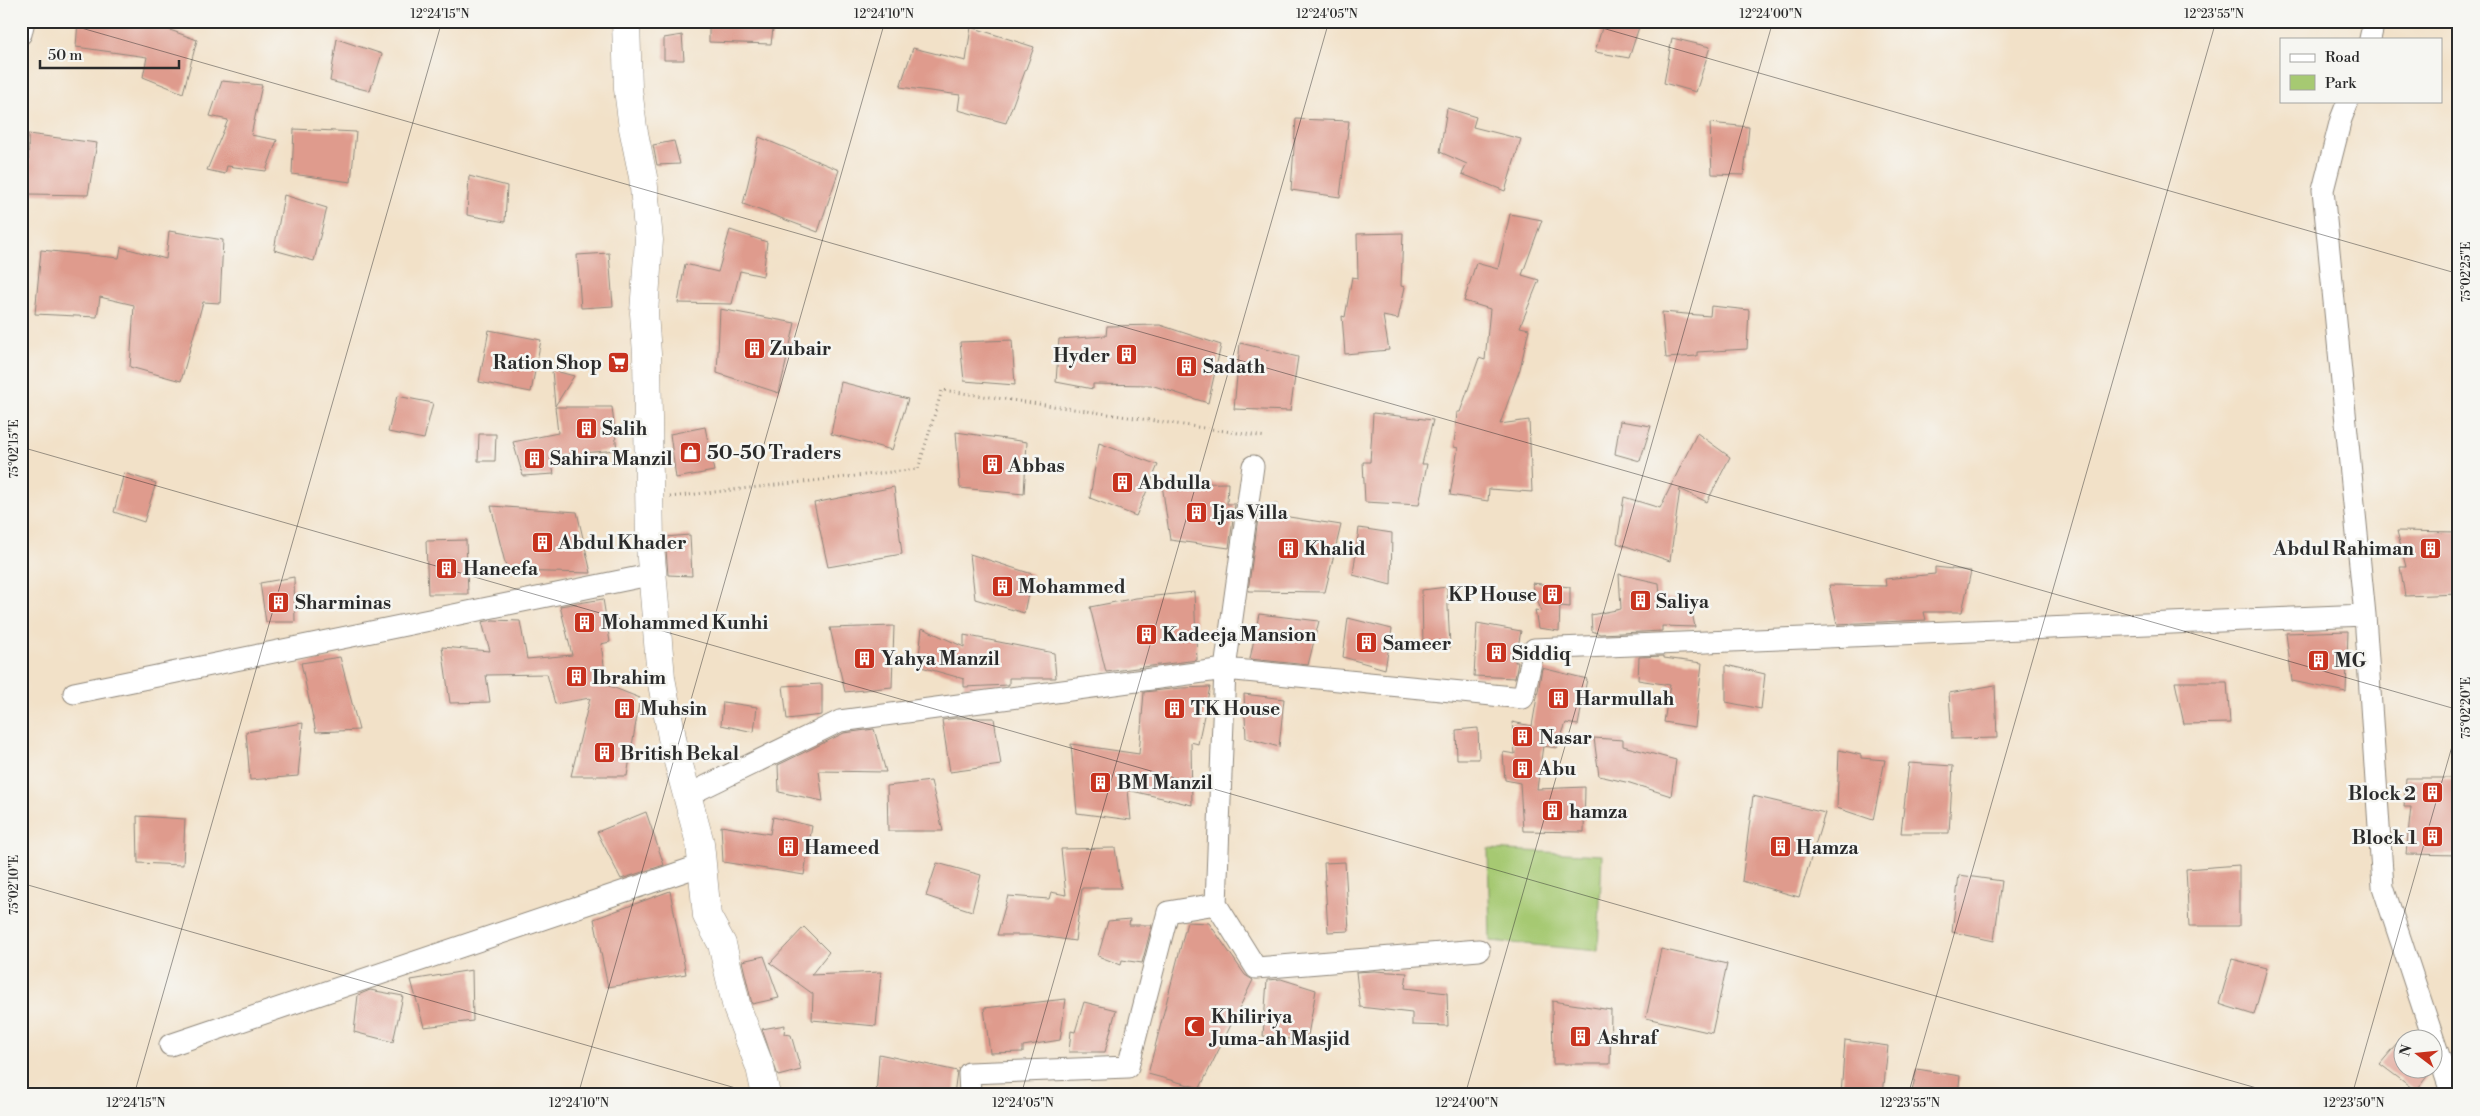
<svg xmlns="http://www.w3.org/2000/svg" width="2480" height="1116" viewBox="0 0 2480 1116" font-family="'Libre Bodoni',serif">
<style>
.green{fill:#a6c972;stroke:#687a4e}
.building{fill:#df9b8d}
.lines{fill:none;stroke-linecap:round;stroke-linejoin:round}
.street-casing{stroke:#8e867a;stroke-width:23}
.secondary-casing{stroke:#8e867a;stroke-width:29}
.path{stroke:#8e867a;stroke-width:3;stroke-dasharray:1 4;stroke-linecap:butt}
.street{stroke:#fff;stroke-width:21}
.secondary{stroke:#fff;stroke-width:28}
.ticks{fill:none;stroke:#2b2b2b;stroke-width:1;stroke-opacity:0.45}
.labels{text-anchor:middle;stroke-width:5;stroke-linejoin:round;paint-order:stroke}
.poi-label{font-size:19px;font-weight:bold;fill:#2b2b2b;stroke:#f6f6f2;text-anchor:start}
.neatline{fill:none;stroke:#2b2b2b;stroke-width:2}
.ticks-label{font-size:12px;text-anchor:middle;fill:#2b2b2b}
</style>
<rect width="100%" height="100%" fill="#f6f6f2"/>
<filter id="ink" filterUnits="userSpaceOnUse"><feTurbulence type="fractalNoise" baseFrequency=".02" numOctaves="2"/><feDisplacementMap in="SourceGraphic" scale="10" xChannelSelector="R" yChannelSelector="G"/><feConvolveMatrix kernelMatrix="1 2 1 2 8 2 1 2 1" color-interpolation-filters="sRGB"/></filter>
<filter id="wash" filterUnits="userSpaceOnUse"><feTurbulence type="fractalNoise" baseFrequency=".0096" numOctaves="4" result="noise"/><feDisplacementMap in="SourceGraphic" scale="20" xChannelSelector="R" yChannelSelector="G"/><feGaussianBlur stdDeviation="1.12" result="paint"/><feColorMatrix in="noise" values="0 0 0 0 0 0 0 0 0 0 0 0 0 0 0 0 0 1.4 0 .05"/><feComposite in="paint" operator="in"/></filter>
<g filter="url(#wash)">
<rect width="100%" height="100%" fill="#f2e1c8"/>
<path class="green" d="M1488,849l114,6 -4,96 -108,-10z"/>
<g id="blocks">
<path class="building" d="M78,21h68l51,19 -14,53 -40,-16 4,-20 -71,-10z
M709,21h65l-3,23 -62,-2z
M1604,21h37l-12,37 -34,-6z
M971,27l63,20 -28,76 -48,-13 2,-15 -60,-8 13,-39 53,13z
M682,35l2,25h-20v-22z
M1672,38l38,9 -14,45 -32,-9z
M337,39l45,15 -12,37 -40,-10z
M222,81l40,4 -11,50 26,5 -11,31 -39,-5 -2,8 -18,-4 21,-50 -18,-4z
M1447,108l29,9 -3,10 48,12 -16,52 -43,-17 5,-10 -27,-12z
M1296,119l53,2 -9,76 -49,-7z
M1710,123l39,4 -5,48 -32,-1z
M294,129l62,3 -5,50 -59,-8z
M28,134l69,9 -9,52 -59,-1z
M759,137l80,33 -21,62 -75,-28z
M674,141l6,23 -23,1 -4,-20z
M469,176l38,10 -2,36 -38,-7z
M284,195l43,13 -13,53 -40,-11z
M1510,214l32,6 -20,55 17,5 -19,47 9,2 -9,40 -20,55 29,-4 3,72 -43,-3 -1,12 -38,-6 8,-47 -4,-1 3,-35h3l19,-54 6,2 5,-51 -26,-8 12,-38 22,6z
M730,230l37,12 -4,34 -23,-5 -8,33 -54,-1 7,-39 33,8z
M169,231l54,9 -3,63 -17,-1 -22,79 -51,-14 4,-62 -34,-8 -3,20 -62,-3 6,-64 78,8 2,-11 45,12z
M1403,233l-2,53 4,1 -7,32 -15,-3 6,34 -44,4 -3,-38 3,1 7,-40 6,1 -1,-44z
M609,253l4,53 -32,2 -4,-53z
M1711,306l38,4 -2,39 -50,3v4l-31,2 -4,-46 48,4z
M720,309l75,14 -16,70 -62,-20z
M1160,325l61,20 -13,58 -57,-18 -58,-1v5l-37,-7 3,-43 47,-3 1,-10z
M489,330l52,10 -10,52 -52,-10z
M1012,340l3,45 -51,-4 -4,-39z
M1240,343l58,14 -8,54 -56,-2z
M552,370l22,6 -19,30z
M841,382l67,17 -16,51 -61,-16z
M397,396l36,7 -9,36 -36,-7z
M555,407h57l5,43 -67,6 4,18 -31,2 -10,-34 45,-9z
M1373,413l60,7 -11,44h5l-8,41 -54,-3 -2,-40h7z
M1620,421l31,5 -11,35 -25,-7z
M705,427l9,44 -38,7 -6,-44z
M956,432l71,10 -3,52 -64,-6z
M1697,433l33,24 -23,45 -27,-13 -10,72 -53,-18 7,-46 36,11z
M479,434h17l-1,27h-17z
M1099,443l59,22 -22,51 -46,-18z
M124,473l32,10 -12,39 -30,-10z
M1228,483l-1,21h8l-6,44 -59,-8 -8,-56z
M894,487l8,67 -74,13 -14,-64z
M1260,504h17l-1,11 65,10 -16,67 -77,-1z
M491,506l86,6 14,61 -84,-2z
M1359,528l33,5 -1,52 -38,-10z
M2397,531l62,1v62l-54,2 -5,-29h6z
M690,535l2,41 -24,-1 -3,-38z
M466,540l2,54h-40l-2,-53z
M970,554l62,20 -8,39 -49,-14z
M1935,567l36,4 -9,41h-38l2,8 -89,4 -8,-39 57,1 -1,-7 50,-5z
M1619,574l40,9 1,13 30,7 5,24 -33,-1v5l-62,3 -8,-3 -1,-16 30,-6z
M294,577l1,45h-29l-6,-39z
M1532,583l38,4v20l-10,-1 -1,25 -21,-3 -3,-18 6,1z
M1447,587l3,61 -27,-3 -1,-55z
M1194,592l3,68 -91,12 -16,-65 46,-9z
M603,599l7,43 -9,2 6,41 33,13 -13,78h-56l19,-78 -35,6 -8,-30 -61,1 4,27 -40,1 -8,-56 48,4 -8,-29 11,-2 27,1 7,38 45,-4 -12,-49z
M1259,614l60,7 -11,44 -58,-6z
M1348,618l44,11 -7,40 -42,-12z
M1477,623l44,8 -6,31h3l-3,16 -41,-2z
M894,626l-2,61 -47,5 -15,-64z
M922,628l42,19v-12l90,18 2,25h-47v7l-45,2v-8l-46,-13z
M2348,631l-2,61 -54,-11 -6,-48z
M1664,656v2l38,5 -7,64 -31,-5 6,-37 -32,-5 1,-23z
M340,657l19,73 -43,2 -15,-69z
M1726,665l39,9 -4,35 -35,-7z
M1542,668l45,11 -9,46 -12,-2 -9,25 -14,-2 -6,43 48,-2 -1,45 -61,-1 -3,-48 -15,-3 -2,-28 12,2 -3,-32 20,4z
M2175,682h52l3,41 -46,1z
M822,684v31l-35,4 -4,-33z
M1995,685l2,53 -45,1 -3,-46z
M1210,687l-12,57 -7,-2 1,63 -64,-15 3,30 -54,-7 -6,-69 68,10 5,-62 37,-4z
M1244,694l40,5 -5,48 -33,-9z
M723,702l34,5 -3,25 -33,-7z
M956,718h38l7,47 -51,7 -8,-52z
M303,723l-5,53 -48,4 -4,-48z
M1478,728l1,31h-22l-1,-29z
M874,729l12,43 -67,-1 4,30 -44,-9 -1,-27 66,-32z
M1594,738l29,2v6l53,14 -5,36 -41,-13 -31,-7z
M1839,750l22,5v3l24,2 -12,60 -36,-12z
M1909,763l44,3 -4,67h-48z
M2406,778h53v77l-53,-1 5,-47h-7z
M931,781l12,50h-55l-1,-45z
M1753,796l72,17 -26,84 -57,-16z
M646,812l18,53 -43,14 -24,-47z
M137,816l48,3 -2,46 -45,-2z
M773,817l39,9 -8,49 -81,-13 -2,-36 49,8z
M1115,848l6,40h-39l-7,53 -40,-6h-38l11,-39 41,3 2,-7 15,3 -5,-46z
M1345,862l4,69 -21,1 -4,-69z
M937,863l44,12 -9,36 -46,-15z
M2239,865v61h-50l-3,-57z
M1959,875l43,6 -8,60 -42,-9z
M670,891l16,83 -78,13 -14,-68z
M1130,919l-1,6h23l-10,38 -20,-3 -1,5 -23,-9 10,-35z
M1187,922l22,1 36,52 8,5 -53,108 -52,-14z
M804,927l25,25 -18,23 70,-3 -5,54 -64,-6 1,-26 -43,-31z
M1661,949l66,15 -15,69 -66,-15z
M764,956l15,42 -27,6 -10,-43z
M2232,959l35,9 -13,47 -35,-11z
M472,970l1,51 -49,6 -13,-47z
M1374,971l33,2 -2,15 42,5 1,33 -36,-1v-12l-52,-6 -4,-35z
M1281,979l35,11 -9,51 -44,-5 4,-56z
M370,990l33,6 -10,46 -39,-10 4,-37z
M1066,999l-6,41 -37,6v6l-33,1 -6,-45z
M1552,1001l59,9 -1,54h-57z
M1084,1002l32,8 -11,42h-36l2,-21 4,1z
M785,1025l-1,9 7,1 10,35 -23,6 -16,-47z
M2402,1038v30h28l1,3 -15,20 -36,-27z
M1845,1040l43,6 -5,49h-42z
M879,1054l78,17 -3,24h-78z
M1917,1069l43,7 -2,19h-47z"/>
</g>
</g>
<g filter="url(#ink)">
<use href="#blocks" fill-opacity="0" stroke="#8e867a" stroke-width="1"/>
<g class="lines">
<defs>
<path id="street" d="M21,34l3,-13
M2370,39l4,-18
M2348,101l-7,18 -18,71 42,425 18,272 69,208
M74,693l580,-119
M688,795l152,-74 385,-52 28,-203
M1479,950l-223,18 -40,-64 9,-235 298,29 11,-49 831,-34
M170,1045l532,-180
M970,1095l-1,-22 159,-6 40,-155 48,-8"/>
<path id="secondary" d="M626,21l2,68 5,39 10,49 6,63 -5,73 3,41 3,192 11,132 12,65 27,100 7,73 15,28 15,64 23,59 6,28"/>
</defs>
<use href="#street" class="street-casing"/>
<use href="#secondary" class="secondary-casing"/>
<path class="path" d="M670,497l248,-28 24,-79 324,47"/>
<use href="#street" class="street"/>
<use href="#secondary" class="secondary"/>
</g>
</g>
<path class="ticks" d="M57,21l2402,689M1578,21l881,253M21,447l2260,648M21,883l739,212M134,1095l308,-1074M578,1095l307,-1074M1021,1095l308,-1074M1465,1095l308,-1074M1908,1095l308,-1074M2352,1095l107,-373"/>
<defs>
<symbol id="building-square" viewBox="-11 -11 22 22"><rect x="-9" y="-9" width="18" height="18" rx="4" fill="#c8321e" stroke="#f6f6f2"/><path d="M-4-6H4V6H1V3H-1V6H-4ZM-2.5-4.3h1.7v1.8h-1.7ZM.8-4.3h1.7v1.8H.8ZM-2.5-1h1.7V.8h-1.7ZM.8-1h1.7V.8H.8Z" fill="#fff"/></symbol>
<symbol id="supermarket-square" viewBox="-11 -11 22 22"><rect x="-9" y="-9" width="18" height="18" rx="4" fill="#c8321e" stroke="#f6f6f2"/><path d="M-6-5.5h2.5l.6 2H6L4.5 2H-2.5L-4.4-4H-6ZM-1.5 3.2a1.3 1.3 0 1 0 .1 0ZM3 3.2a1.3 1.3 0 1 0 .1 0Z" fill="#fff"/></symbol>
<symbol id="shop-square" viewBox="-11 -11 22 22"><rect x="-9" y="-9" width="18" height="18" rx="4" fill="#c8321e" stroke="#f6f6f2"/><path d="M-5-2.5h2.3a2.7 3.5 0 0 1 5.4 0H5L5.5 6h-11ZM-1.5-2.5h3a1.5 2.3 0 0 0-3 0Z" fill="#fff"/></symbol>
<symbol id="mosque-square" viewBox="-11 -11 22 22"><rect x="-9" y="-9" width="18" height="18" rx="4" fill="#c8321e" stroke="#f6f6f2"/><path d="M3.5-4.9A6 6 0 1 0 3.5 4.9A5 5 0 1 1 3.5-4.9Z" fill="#fff"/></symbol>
</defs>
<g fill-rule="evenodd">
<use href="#building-square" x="742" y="336" width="25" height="25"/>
<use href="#building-square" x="1114" y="342" width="25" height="25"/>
<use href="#supermarket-square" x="606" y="350" width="25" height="25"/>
<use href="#building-square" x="1174" y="354" width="25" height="25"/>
<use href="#building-square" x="574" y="416" width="25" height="25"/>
<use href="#shop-square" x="678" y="440" width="25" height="25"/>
<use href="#building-square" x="522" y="446" width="25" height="25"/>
<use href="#building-square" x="980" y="452" width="25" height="25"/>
<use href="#building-square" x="1110" y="470" width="25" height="25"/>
<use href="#building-square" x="1184" y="500" width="25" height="25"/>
<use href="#building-square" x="530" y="530" width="25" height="25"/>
<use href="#building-square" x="1276" y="536" width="25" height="25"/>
<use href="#building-square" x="2418" y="536" width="25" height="25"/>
<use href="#building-square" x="434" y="556" width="25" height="25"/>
<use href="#building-square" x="990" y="574" width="25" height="25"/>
<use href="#building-square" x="1540" y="582" width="25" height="25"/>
<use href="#building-square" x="1628" y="588" width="25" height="25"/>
<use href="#building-square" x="266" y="590" width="25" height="25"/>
<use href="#building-square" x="572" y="610" width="25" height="25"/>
<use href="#building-square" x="1134" y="622" width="25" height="25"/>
<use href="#building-square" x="1354" y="630" width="25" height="25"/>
<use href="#building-square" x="1484" y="640" width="25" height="25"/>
<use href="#building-square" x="852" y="646" width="25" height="25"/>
<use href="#building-square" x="2306" y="648" width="25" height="25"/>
<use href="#building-square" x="564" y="664" width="25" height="25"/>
<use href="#building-square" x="1546" y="686" width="25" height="25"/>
<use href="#building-square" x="612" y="696" width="25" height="25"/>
<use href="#building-square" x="1162" y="696" width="25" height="25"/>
<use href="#building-square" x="1510" y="724" width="25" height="25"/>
<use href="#building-square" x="592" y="740" width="25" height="25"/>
<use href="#building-square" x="1510" y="756" width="25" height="25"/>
<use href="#building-square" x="1088" y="770" width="25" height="25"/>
<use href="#building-square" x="2420" y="780" width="25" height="25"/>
<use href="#building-square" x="1540" y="798" width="25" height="25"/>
<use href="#building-square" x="2420" y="824" width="25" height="25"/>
<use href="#building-square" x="776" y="834" width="25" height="25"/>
<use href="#building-square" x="1768" y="834" width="25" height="25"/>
<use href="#mosque-square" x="1182" y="1014" width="25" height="25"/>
<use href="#building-square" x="1568" y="1024" width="25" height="25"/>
</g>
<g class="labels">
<g class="poi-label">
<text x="770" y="355">Zubair</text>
<text x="1110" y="362" text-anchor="end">Hyder</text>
<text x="602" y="369" text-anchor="end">Ration Shop</text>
<text x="1203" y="373">Sadath</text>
<text x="602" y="435">Salih</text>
<text x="707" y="459">50-50 Traders</text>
<text x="550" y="465">Sahira Manzil</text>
<text x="1008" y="472">Abbas</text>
<text x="1138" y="489">Abdulla</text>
<text x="1212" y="519">Ijas Villa</text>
<text x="558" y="549">Abdul Khader</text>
<text x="1304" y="555">Khalid</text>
<text x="2414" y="555" text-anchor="end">Abdul Rahiman</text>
<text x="463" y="575">Haneefa</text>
<text x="1018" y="593">Mohammed</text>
<text x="1537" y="601" text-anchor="end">KP House</text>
<text x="1656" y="608">Saliya</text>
<text x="295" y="609">Sharminas</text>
<text x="601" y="629">Mohammed Kunhi</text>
<text x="1162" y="641">Kadeeja Mansion</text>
<text x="1383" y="650">Sameer</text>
<text x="1512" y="660">Siddiq</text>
<text x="881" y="665">Yahya Manzil</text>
<text x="2334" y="667">MG</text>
<text x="592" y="684">Ibrahim</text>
<text x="1575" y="705">Harmullah</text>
<text x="640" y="715">Muhsin</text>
<text x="1191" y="715">TK House</text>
<text x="1539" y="744">Nasar</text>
<text x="620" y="760">British Bekal</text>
<text x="1538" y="775">Abu</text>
<text x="1117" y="789">BM Manzil</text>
<text x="2416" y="800" text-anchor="end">Block 2</text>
<text x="1569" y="818">hamza</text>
<text x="2417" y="844" text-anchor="end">Block 1</text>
<text x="804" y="854">Hameed</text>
<text x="1796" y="854">Hamza</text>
<text x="1211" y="1023">Khiliriya<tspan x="1211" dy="22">Juma-ah Masjid</tspan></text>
<text x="1597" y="1044">Ashraf</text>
</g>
</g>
<rect width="2480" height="1116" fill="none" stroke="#f6f6f2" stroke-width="55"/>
<rect x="2280" y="38" width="162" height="65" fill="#f6f6f2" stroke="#a5a5a2"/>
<rect x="2290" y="54" width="25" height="8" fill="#ffffff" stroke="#a5a5a2"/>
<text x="2325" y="62" font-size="15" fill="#2b2b2b">Road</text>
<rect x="2290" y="75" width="25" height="15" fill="#a6c972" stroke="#a5a5a2"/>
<text x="2325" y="88" font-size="15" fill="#2b2b2b">Park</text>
<g transform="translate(2418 1054) rotate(286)"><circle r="24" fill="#f6f6f2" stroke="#a5a5a2"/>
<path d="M0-4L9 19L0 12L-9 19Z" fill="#c8321e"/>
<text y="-8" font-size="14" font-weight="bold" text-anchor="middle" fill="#2b2b2b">N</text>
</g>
<path d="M40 60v8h139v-8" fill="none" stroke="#2b2b2b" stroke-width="2.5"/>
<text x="48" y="60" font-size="15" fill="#2b2b2b" stroke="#f6f6f2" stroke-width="4" paint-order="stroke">50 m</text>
<rect x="28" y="28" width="2424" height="1060" class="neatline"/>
<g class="ticks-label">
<text x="440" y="18">12°24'15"N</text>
<text x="884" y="18">12°24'10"N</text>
<text x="1327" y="18">12°24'05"N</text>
<text x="1771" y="18">12°24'00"N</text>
<text x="2214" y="18">12°23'55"N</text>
<text transform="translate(2466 272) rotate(-90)" y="4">75°02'25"E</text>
<text transform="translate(14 449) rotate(-90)" y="4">75°02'15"E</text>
<text transform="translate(2466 708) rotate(-90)" y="4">75°02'20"E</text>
<text transform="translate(14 885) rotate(-90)" y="4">75°02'10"E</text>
<text x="136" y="1107">12°24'15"N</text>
<text x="579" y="1107">12°24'10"N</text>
<text x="1023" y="1107">12°24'05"N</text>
<text x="1467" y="1107">12°24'00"N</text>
<text x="1910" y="1107">12°23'55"N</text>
<text x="2354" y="1107">12°23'50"N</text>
</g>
</svg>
